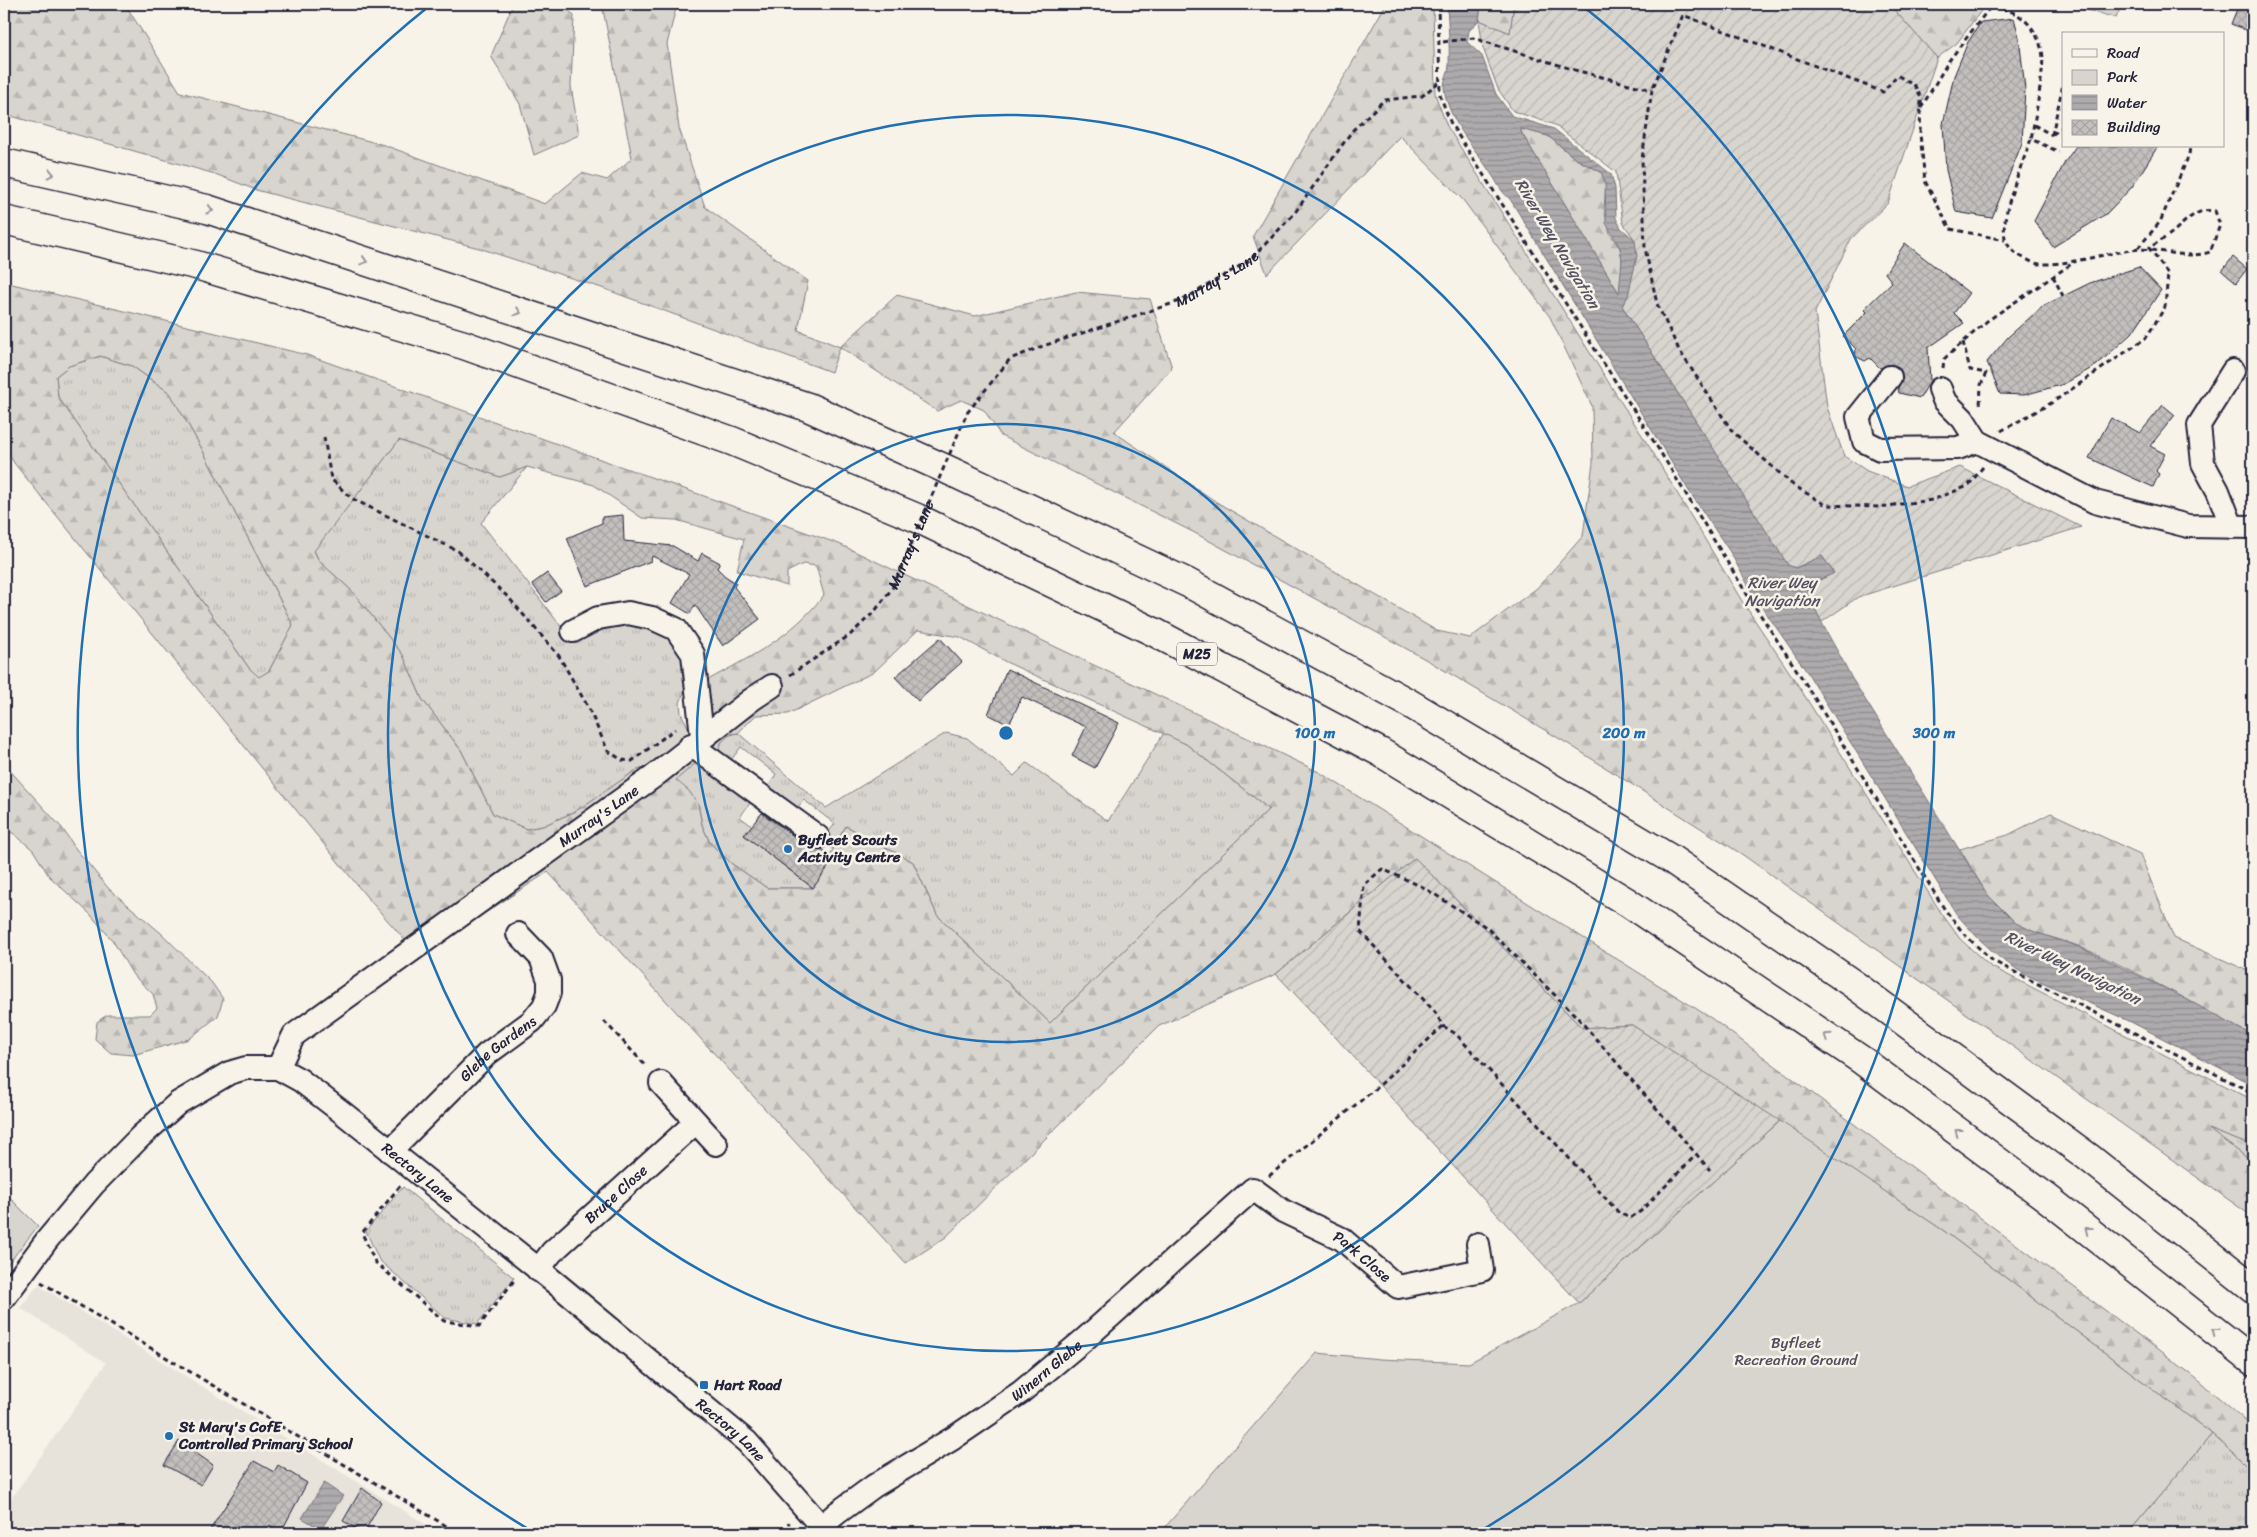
<svg xmlns="http://www.w3.org/2000/svg" width="2257" height="1537" viewBox="0 0 2257 1537" font-family="Sriracha,sans-serif">
<style>
.built{fill:#e7e3db}
.grass{fill:url(#grass-tufts);stroke:#7d7c85}
.forest{fill:url(#forest-firs);stroke:#7d7c85;fill-rule:evenodd}
.park{fill:#d8d5cf;stroke:#7d7c85}
.garden{fill:url(#garden-furrows);stroke:#7d7c85}
.water{fill:url(#water-rules);stroke:#76747f;fill-rule:evenodd}
.building{fill:url(#building-cross-hatch);stroke:#22223b}
.lines{fill:none;stroke-linecap:round;stroke-linejoin:round}
.minor-casing{stroke:#22223b;stroke-width:26}
.highway-casing{stroke:#22223b;stroke-width:31}
.path{stroke:#22223b;stroke-width:3;stroke-dasharray:5 4;stroke-linecap:butt}
.minor{stroke:#f7f3e8;stroke-width:22}
.highway{stroke:#f7f3e8;stroke-width:28}
.path-bridge{stroke:#22223b;stroke-width:3;stroke-dasharray:5 4;stroke-linecap:butt}
.oneway{stroke:#97959a}
.ring{fill:none;stroke:#1f6fb2;stroke-width:2.5}
.poi-dot{fill:#1f6fb2;stroke:#f7f3e8;stroke-width:2}
.labels{text-anchor:middle;stroke-width:5;stroke-linejoin:round;paint-order:stroke}
.shield{fill:#f7f3e8;stroke:#62616f;stroke-width:1}
.shield-label{font-size:14px;font-weight:bold;fill:#22223b}
.street-label{font-size:15px;fill:#22223b;stroke:#f7f3e8}
.poi-label{font-size:15px;font-weight:bold;fill:#22223b;stroke:#f7f3e8;text-anchor:start}
.park-label{font-size:15px;fill:#504f60;stroke:#f7f3e8}
.water-label{font-size:16px;font-style:italic;fill:#535263;stroke:#f7f3e8}
.centre{fill:#1f6fb2;stroke:#f7f3e8;stroke-width:2.5}
.ring-label{font-size:15px;text-anchor:middle;font-weight:bold;fill:#1f6fb2;stroke:#f7f3e8;stroke-width:5;stroke-linejoin:round;paint-order:stroke}
</style>
<defs>
<pattern id="grass-tufts" width="24" height="20" patternUnits="userSpaceOnUse" patternTransform="scale(1.25)"><rect width="24" height="20" fill="#d8d5cf"/><path d="M3 7l-1-3M5 7V3M7 7l1-3M15 17l-1-3M17 17v-4M19 17l1-3" fill="none" stroke="#b9b7b3"/></pattern>
<pattern id="forest-firs" width="22" height="20" patternUnits="userSpaceOnUse" patternTransform="scale(1.25)"><rect width="22" height="20" fill="#d8d5cf"/><path d="M5 1l3.5 6h-7zM16 11l3.5 6h-7z" fill="#b9b7b3"/></pattern>
<pattern id="garden-furrows" width="10" height="10" patternUnits="userSpaceOnUse" patternTransform="scale(1.25)"><rect width="10" height="10" fill="#d8d5cf"/><path d="M-1 1l2-2M0 10L10 0M9 11l2-2" fill="none" stroke="#b9b7b3"/></pattern>
<pattern id="water-rules" width="6" height="5" patternUnits="userSpaceOnUse" patternTransform="scale(1.25)"><rect width="6" height="5" fill="#aeabad"/><path d="M0 2.5h6" fill="none" stroke="#8d8b8e"/></pattern>
<pattern id="building-cross-hatch" width="8" height="8" patternUnits="userSpaceOnUse" patternTransform="scale(1.25)"><rect width="8" height="8" fill="#c2bfbd"/><path d="M0 0l8 8M0 8l8-8" fill="none" stroke="#a6a4a3"/></pattern>
</defs>
<rect width="100%" height="100%" fill="#f7f3e8"/>
<filter id="ink" filterUnits="userSpaceOnUse"><feTurbulence type="fractalNoise" baseFrequency=".02" numOctaves="2"/><feDisplacementMap in="SourceGraphic" scale="10" xChannelSelector="R" yChannelSelector="G"/><feConvolveMatrix kernelMatrix="1 2 1 2 8 2 1 2 1" color-interpolation-filters="sRGB"/></filter>
<g filter="url(#ink)">
<path class="built" d="M38,1285l402,248h-436v-24l102,-146 -86,-55z"/>
<path class="grass" d="M100,356l32,10 38,27 31,54 92,178 -24,46 -10,7 -10,-10 -191,-271 -2,-21 13,-10z
M399,440l101,37 27,-10 -46,56 92,119 30,-17 28,-5 15,5 32,19 7,16 1,26 -6,17 1,10 11,22 -39,30 -18,6 -59,40 -33,15 -17,3 -33,-15 -32,-64 -39,-51 -19,-44 -51,-64 -33,-30 -5,-11z
M738,733l88,75 120,-75 21,5 47,38 13,-13 81,58 56,-88 22,11 83,65 -219,214 -113,-108 -24,-53 -67,-36 -14,23 -10,-9 13,-16 -31,-24 -10,11 -27,-22 9,-15 -35,-27 -10,13 -12,-10c2,-11 8,-15 19,-17z
M697,762l13,6 40,35 -10,14 12,9 -8,9 69,53h-46l-35,-24 -22,-21 -8,-18 -4,-21 -23,-24z
M2206,1128l47,18v16z
M403,1187l111,91 -37,46 -32,-6 -66,-58 -13,-29z
M2212,1434l41,37v62h-125z"/>
<path class="forest" d="M4,4h121l55,88 204,53 161,59 37,-31 25,7 25,-22 -30,-154h75l-10,40 12,84 26,79 103,74 -10,49 42,17 57,-52 78,21 101,-24 74,7 22,69 -58,64 104,71 219,128 33,7 67,-50 46,-52 10,-73 -1,-57 -42,-89 -87,-117 -63,-64 -133,138 -14,-38 133,-232h47l2,90 12,32 203,322 92,153 54,81 144,229 20,28 30,27 263,134v46l-45,-17 45,33v55l-510,-362 -173,-110 -143,-85 -234,-128 -192,-96 -17,-26 -23,-10 -24,11 -97,-64 -9,25 -229,-84 -123,-40 -223,-58 -41,-16 -211,-60z
M513,4h50l11,12 -3,70 8,49 -45,20 -14,-51 -29,-48z
M1481,4h33l-4,29 -31,-13z
M1889,4h97l-29,39 -20,15z
M2065,4h57l-6,14z
M1521,129l27,7 28,23 25,13 5,11 -2,26 6,25 10,14 2,11 -1,32 -2,2 -98,-161z
M4,282l303,73 532,189 480,228 392,246 480,356 62,53v44l-41,-37 -268,-203 -312,-206 -50,3 -167,-170 -139,116 -117,52 -213,211 -40,26 -358,-391 -129,84 -53,-60 -352,-433 -10,-19zM100,356l32,10 38,27 31,54 92,178 -24,46 -10,6 -10,-9 -191,-271 -2,-21 13,-10zM399,440l101,37 27,-10 67,18 48,33 34,2 68,19 -7,32 50,15v-14l16,-8 13,2 8,29c-34,43 -69,59 -116,85 -3,15 -7,27 6,38l-61,47 -18,6 -59,40 -33,15 -17,3 -33,-15 -32,-64 -39,-51 -19,-44 -51,-64 -33,-30 -5,-10zM918,630l42,7 46,25 180,82 83,65 -219,214 -113,-108 -24,-53 -67,-36 -16,29 -11,-8 -3,4 -37,-27 3,-4 -16,-12 -22,27 69,53h-46l-35,-24 -22,-21 -8,-18 -4,-21 -9,-13 -13,-11 21,-18 22,-9 2,-10 8,-9 9,-1 18,-18 32,-1 86,-42z
M4,764l58,64 14,21 33,40 52,44 51,50 11,16 -5,17 -29,23 -56,16 -22,-2 -16,-14 2,-17 10,-7h43l7,-7 -4,-14 -20,-19 -20,-34 -23,-27 -41,-38 -16,-26 -20,-17 -9,-1z
M2051,813l89,41 34,84 79,35v63c-57,-31 -115,-65 -175,-90 -20,-8 -42,-11 -61,-22 -26,-17 -41,-49 -57,-75l48,-14z"/>
<path class="park" d="M1780,1121l164,110 268,203 -84,99h-968l157,-180 63,6 89,4 110,-60z
M4,1192l34,34 -34,43z"/>
<path class="garden" d="M1514,4h375l48,54 -49,145 -37,36 -36,73 12,95 17,49 23,15 40,15 53,-19 121,60 -223,70 -36,25 -8,-14 -7,-22 27,-13 -12,-17 -27,12 -7,-2 -166,-260 6,-10 7,-56 -12,-17 -7,-51 -61,-47 -42,-14 -15,-22 -15,-41 -4,-28 31,13z
M1415,858l167,170 50,-3 148,96 -201,182c-102,-109 -200,-221 -303,-329z"/>
<path class="water" d="M1447,4h34l-2,16 -10,11 -2,11 15,14 14,38 16,22 42,13 57,45 4,14 1,30 5,10 14,12 2,16 -9,40 -6,10 166,259 8,3 26,-12 12,17 -27,13c9,33 30,61 44,91l136,217 29,29 19,9 42,14 100,48 76,42v49l-124,-64 -105,-47 -24,-16 -22,-20 -21,-23 -150,-243 -54,-78 -23,-42 -41,-61 -179,-292c-11,-9 -12,-16 -20,-27 -16,-25 -43,-53 -46,-85 0,-9 5,-14 5,-22 1,-20 -1,-40 -2,-61zM1521,129l27,7 28,23 25,13 4,11 1,40 14,25 2,11 -3,34 -98,-161z
M324,1483l19,13 -22,33 -19,-11z"/>
<path class="building" d="M2239,4h14v29l-22,-9z
M2014,18l5,19 6,52 -3,54 -30,75 -36,-6 -10,-42 -3,-46 11,-48 14,-34 13,-20z
M2076,146h82l-26,41 -26,27 -53,33 -19,-26 31,-59z
M1905,243l64,50 -15,20 10,10 -36,25 2,33 -10,17 -21,-5 -1,-5 5,-10 -4,-11 -8,-3 -11,4 -10,-10 -5,3 -10,-5 1,-7 -13,-13 24,-24 -3,-3 28,-27 -7,-9z
M2233,257l14,12 -11,14 -14,-12z
M2139,267l22,23 -29,43 -35,32 -33,19 -40,11 -24,-1 -13,-32 21,-25 35,-31 47,-23z
M2163,405l12,10 -25,31 15,8 -9,17 3,3 -6,13 -64,-29 22,-40 29,15z
M623,515l1,26 49,5 25,15 4,-8 18,10 -3,5 8,8 11,7 -2,4 26,32 -37,27 -28,-41 -5,9 -18,-11 17,-29 -37,-18 -1,5 -64,25 -20,-48 35,-15v-6z
M547,573l14,18 -15,11 -14,-18z
M940,638l22,24 -44,39 -23,-24z
M1007,669l112,54 -24,45 -23,-12 14,-29 -64,-30 -13,28 -21,-11z
M762,813l48,35 6,3 6,-2 12,10 -21,29 -69,-53z
M179,1441l34,24 -12,20 -37,-20z
M254,1461l20,11 4,-7 29,18 -26,49 -11,-7 -5,8h-57z
M362,1488l19,14 -17,31 -21,-12z"/>
<g class="lines">
<defs>
<g id="minor">
<path d="M1890,377l-32,40 6,24 16,8 78,-1 19,-7"/>
<path d="M1940,389l4,11 19,19 14,22 118,61 93,24 65,1"/>
<path d="M2232,527l-14,-36 -15,-28 -4,-38 34,-54"/>
<path d="M573,631l25,-13 30,-5 24,5 24,11 17,25 9,82"/>
<path d="M691,745l127,92"/>
<path id="s2" d="M278,1068l16,-33 359,-258 98,-77 21,-14"/>
<path d="M661,1083l55,61"/>
<path id="s3" d="M390,1151l97,-97 45,-33 12,-15 5,-13v-13l-8,-22 -23,-24"/>
<path id="s4" d="M538,1270l14,-18 144,-130"/>
<path id="s5" d="M4,1298l43,-58 47,-56 46,-47 38,-34 51,-30 17,-5h32l22,12 43,33 215,172 189,157 80,91"/>
<path id="s6" d="M821,1527l16,-14 37,-27 78,-47 69,-47 65,-54 167,-149 30,22 59,28 56,48 84,-17 -4,-26"/>
</g>
<path id="highway" d="M4,163l203,46 601,198 140,63 240,113 219,119 264,157 185,127 232,171 165,131
M4,220l192,45 268,80 268,96 185,77 239,115 224,119 247,150 236,159 184,137 206,163"/>
</defs>
<use href="#minor" class="minor-casing"/>
<use href="#highway" class="highway-casing"/>
<g class="path">
<path d="M1438,4l2,91 11,29 205,321 92,151 54,82 143,232 20,25 28,26 260,132"/>
<path d="M1443,42l30,-4 102,32 77,20"/>
<path d="M1921,108l27,-46 43,-56c27,4 44,17 51,45 4,12 -8,72 -11,88"/>
<path d="M2034,125l18,10"/>
<path d="M2053,134l10,-7"/>
<path d="M2052,135l11,-51"/>
<path d="M2138,248l22,-26 29,-67 1,-9"/>
<path d="M2053,276l10,20"/>
<path d="M1963,342l7,28 16,3 -5,12 -1,22"/>
<path d="M1943,368l1,-9 43,-38 89,-60"/>
<path id="s1" d="M967,413l43,-54 33,-13 140,-46 67,-40 44,-46 58,-83 32,-31 38,-4 17,-14"/>
<path d="M2001,431l52,-29 93,-64 19,-31 3,-33 -19,-26c6,-4 13,-8 20,-13 14,-10 26,-28 46,-24l5,14 -10,27c-26,9 -53,-6 -79,-2 -30,4 -60,15 -91,14 -5,0 -10,-3 -14,-5 -9,-4 -18,-10 -21,-21 -5,-24 18,-75 26,-99l28,13"/>
<path d="M324,437l7,42 20,19 107,53 51,47 50,58 29,51 20,44 14,9 10,1 43,-32"/>
<path d="M1983,467l-15,19 -36,14 -53,7 -53,-2 -33,-20 -61,-54 -53,-81 -22,-46 -12,-56 -3,-89 10,-69 31,-75 200,77 14,-17 18,11 6,12 -1,36 5,47 25,48 55,11"/>
<path d="M790,675l60,-40 25,-24 18,-24"/>
<path d="M604,1021l43,46"/>
<path d="M1443,1026l13,8 163,179 11,5 11,-7 54,-55"/>
<path d="M1269,1176l112,-92 62,-58 -8,-14 -75,-81 4,-46 18,-16 41,18 63,40 91,90 133,153"/>
<path d="M400,1186l-38,47 13,29 69,59 35,5 37,-48"/>
<path d="M41,1282l417,251"/>
<path d="M786,1533l3,-11"/>
</g>
<use href="#minor" class="minor"/>
<use href="#highway" class="highway"/>
<path class="path-bridge" id="s7" d="M893,587l74,-174"/>
</g>
<defs><path id="oneway-chevron" d="M-2-3.5L2.5 0L-2 3.5" fill="none" stroke-width="1.6" stroke-linecap="round" stroke-linejoin="round" transform="scale(1.25)"/></defs>
<g class="oneway">
<use href="#oneway-chevron" transform="translate(51 174) rotate(13)"/>
<use href="#oneway-chevron" transform="translate(210 210) rotate(16)"/>
<use href="#oneway-chevron" transform="translate(364 261) rotate(18)"/>
<use href="#oneway-chevron" transform="translate(518 312) rotate(18)"/>
<use href="#oneway-chevron" transform="translate(1827 1036) rotate(-146)"/>
<use href="#oneway-chevron" transform="translate(1958 1132) rotate(-143)"/>
<use href="#oneway-chevron" transform="translate(2088 1230) rotate(-142)"/>
<use href="#oneway-chevron" transform="translate(2215 1331) rotate(-142)"/>
</g>
</g>
<g class="ring">
<circle cx="1006" cy="733" r="309"/>
<circle cx="1006" cy="733" r="618"/>
<path d="M535 1533A928 928 0 0 1 428 7M1584 7A928 928 0 0 1 1477 1533"/>
</g>
<g class="poi-dot">
<circle cx="788" cy="849" r="5"/>
<rect x="699" y="1380" width="10" height="10" rx="2.5"/>
<circle cx="169" cy="1436" r="5"/>
</g>
<g class="labels">
<rect class="shield" x="1177" y="642.5" width="40" height="23" rx="4"/>
<g class="shield-label">
<text x="1197" y="659">M25</text>
</g>
<g class="street-label">
<text dy="5" stroke="none"><textPath href="#s1" startOffset="292">Murray's Lane</textPath></text>
<text dy="5" stroke="none"><textPath href="#s7" startOffset="46">Murray's Lane</textPath></text>
<text dy="5" stroke="none"><textPath href="#s2" startOffset="412">Murray's Lane</textPath></text>
<text dy="5" stroke="none"><textPath href="#s3" startOffset="149">Glebe Gardens</textPath></text>
<text dy="5" stroke="none"><textPath href="#s5" startOffset="546">Rectory Lane</textPath></text>
<text dy="5" stroke="none"><textPath href="#s4" startOffset="109">Bruce Close</textPath></text>
<text dy="5" stroke="none"><textPath href="#s6" startOffset="679">Park Close</textPath></text>
<text dy="5" stroke="none"><textPath href="#s6" startOffset="275">Winern Glebe</textPath></text>
<text dy="5" stroke="none"><textPath href="#s5" startOffset="951">Rectory Lane</textPath></text>
</g>
<g class="poi-label">
<text x="798" y="845">Byfleet Scouts<tspan x="798" dy="17">Activity Centre</tspan></text>
<text x="714" y="1390">Hart Road</text>
<text x="179" y="1432">St Mary's CofE<tspan x="179" dy="17">Controlled Primary School</tspan></text>
</g>
<g class="park-label">
<text x="1796" y="1348">Byfleet<tspan x="1796" dy="17">Recreation Ground</tspan></text>
</g>
<g class="water-label">
<text transform="translate(1558 243) rotate(59)" y="6">River Wey Navigation</text>
<text x="1782" y="588">River Wey<tspan x="1782" dy="18">Navigation</tspan></text>
<text transform="translate(2073 967) rotate(26)" y="6">River Wey Navigation</text>
</g>
</g>
<circle cx="1006" cy="733" r="8" class="centre"/>
<g class="ring-label">
<text x="1315" y="738">100 m</text>
<text x="1624" y="738">200 m</text>
<text x="1934" y="738">300 m</text>
</g>
<rect width="2257" height="1537" fill="none" stroke="#f7f3e8" stroke-width="20"/>
<rect x="10" y="10" width="2237" height="1517" fill="none" stroke="#22223b" stroke-width="2" filter="url(#ink)"/>
<rect x="2062" y="32" width="162" height="115" fill="#f7f3e8" stroke="#a29fa3"/>
<rect x="2072" y="49" width="25" height="8" fill="#f7f3e8" stroke="#a29fa3"/>
<text x="2107" y="58" font-size="15" fill="#22223b">Road</text>
<rect x="2072" y="70" width="25" height="15" fill="#d8d5cf" stroke="#a29fa3"/>
<text x="2107" y="82" font-size="15" fill="#22223b">Park</text>
<rect x="2072" y="95" width="25" height="15" fill="url(#water-rules)" stroke="#a29fa3"/>
<text x="2107" y="108" font-size="15" fill="#22223b">Water</text>
<rect x="2072" y="120" width="25" height="15" fill="url(#building-cross-hatch)" stroke="#a29fa3"/>
<text x="2107" y="132" font-size="15" fill="#22223b">Building</text>
</svg>
